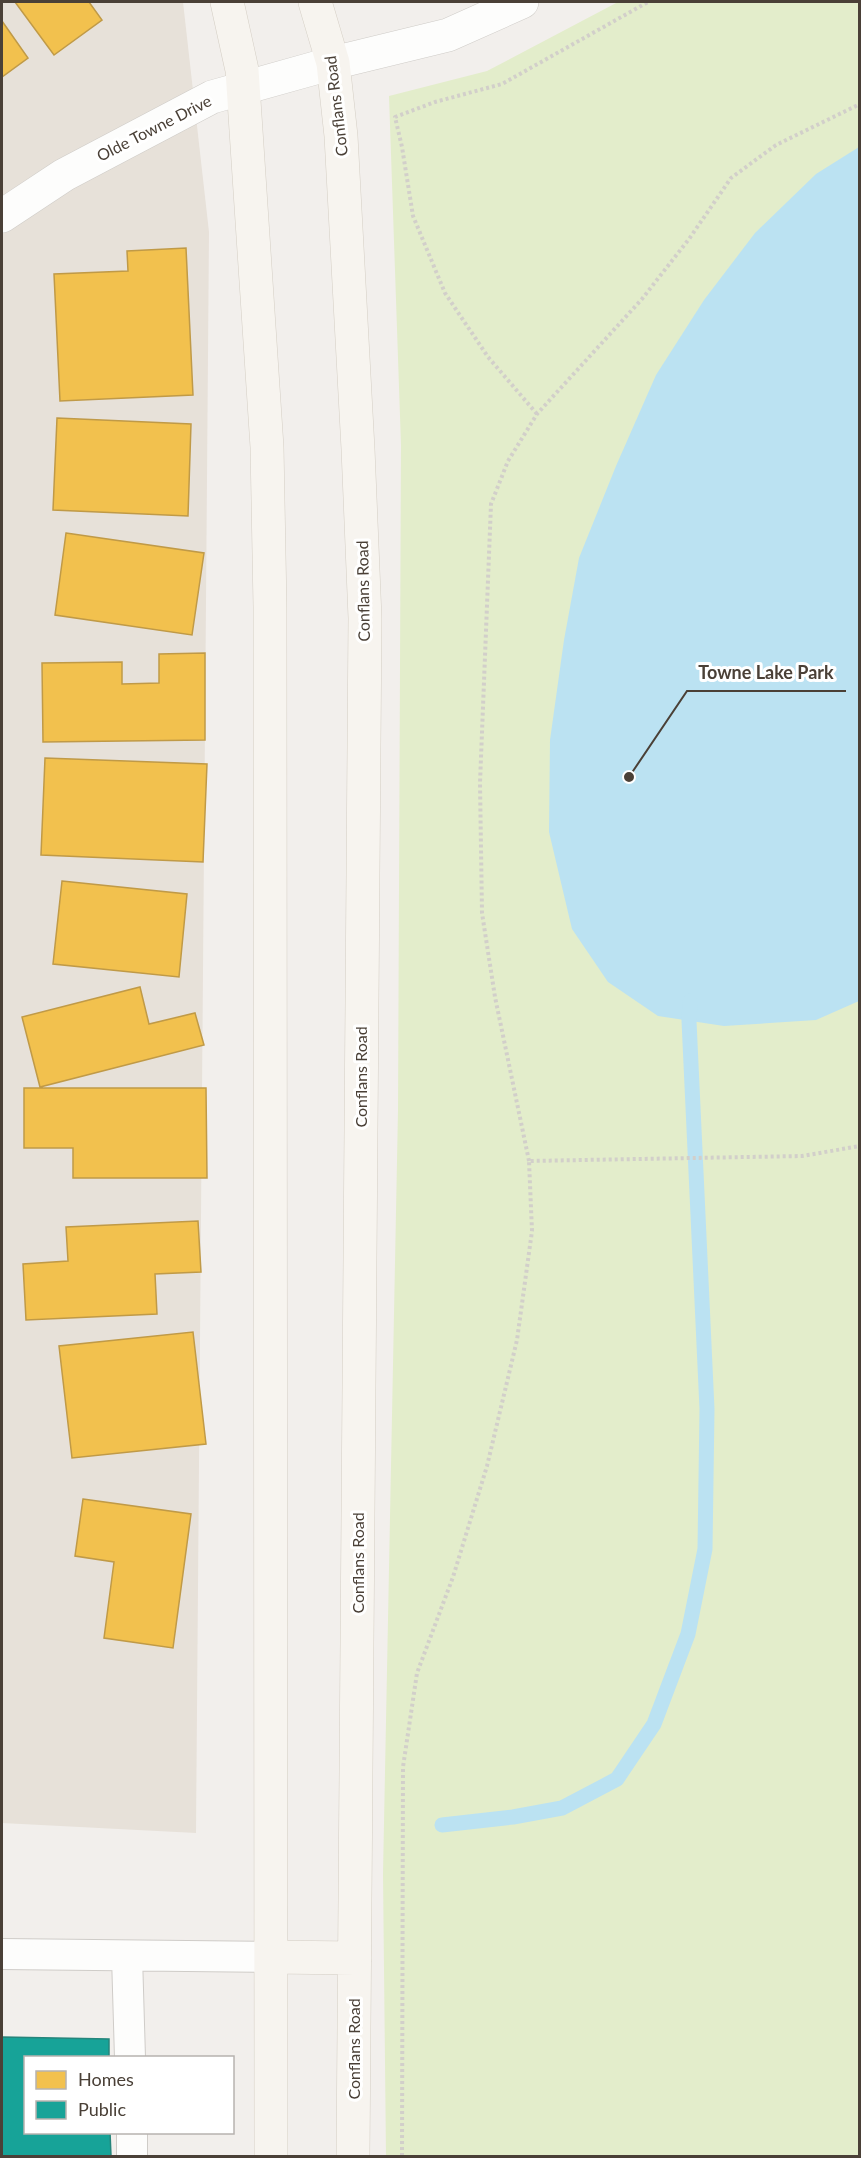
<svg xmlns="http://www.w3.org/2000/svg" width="861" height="2158" viewBox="0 0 861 2158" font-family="Lato,sans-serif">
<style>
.residential{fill:#e7e1d9}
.green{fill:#e3edcb}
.water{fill:#bbe2f2}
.homes{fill:#f2c14e;stroke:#c09a47;stroke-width:1.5}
.public{fill:#17a398;stroke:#26857b;stroke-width:1.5}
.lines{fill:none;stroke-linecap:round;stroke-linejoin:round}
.stream{stroke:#bbe2f2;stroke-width:15}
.service-casing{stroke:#cfccc8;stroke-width:32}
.minor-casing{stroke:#cfccc8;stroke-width:34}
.secondary-casing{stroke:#d4cec4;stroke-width:34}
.path{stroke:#d2cfca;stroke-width:4;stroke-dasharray:3 3;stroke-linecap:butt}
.service{stroke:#fdfdfc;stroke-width:30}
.minor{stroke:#fdfdfc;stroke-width:33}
.secondary{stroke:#f7f4ef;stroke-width:33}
.labels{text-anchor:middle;stroke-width:6;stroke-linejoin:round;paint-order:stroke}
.street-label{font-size:16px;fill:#4a4037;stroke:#fff}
.leader{fill:none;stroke:#4a4037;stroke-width:2}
.callout-dot{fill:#4a4037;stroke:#fff;stroke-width:2}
.callout-label{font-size:18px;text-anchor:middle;font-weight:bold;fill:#4a4037;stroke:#fff;stroke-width:6;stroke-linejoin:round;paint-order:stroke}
</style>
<rect width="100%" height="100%" fill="#f2efec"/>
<path class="residential" d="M2,2h181l26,230 -13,1601 -194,-10z"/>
<path class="green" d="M618,2h241v2154h-473l-3,-282 15,-764 3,-665 -12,-349 98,-25z"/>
<path class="water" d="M859,147v854l-43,19 -92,6 -66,-10 -50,-34 -36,-53 -23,-97 1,-92 14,-100 15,-82 37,-92 40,-91 48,-75 51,-67 61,-59z"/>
<path class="homes" d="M15,2h74l13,18 -48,35z
M2,21l26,37 -26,19z
M186,248l7,147 -133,6 -6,-127 74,-3 -1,-20z
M57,418l134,6 -3,92 -135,-6z
M66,533l138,20 -12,82 -137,-20z
M205,653v87l-162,2 -1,-79 80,-1v22l37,-1v-29z
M45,758l162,6 -4,98 -162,-7z
M62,881l125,13 -8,83 -126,-13z
M140,987l9,37 46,-11 9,32 -164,42 -18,-70z
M24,1088h182l1,90h-134v-30h-49z
M198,1221l3,51 -46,2 2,40 -131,6 -3,-56 45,-3 -2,-34z
M193,1332l13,112 -134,14 -13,-112z
M83,1499l108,15 -18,134 -69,-10 10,-76 -39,-6z"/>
<path class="public" d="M2,2037l107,2v19h-83v74h84l1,24h-109z"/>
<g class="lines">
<path class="stream" d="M442,1825l71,-8 49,-9 55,-29 37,-55 34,-90 17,-85 2,-140 -18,-388 1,-20"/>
<defs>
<path id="service" d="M2,1954l269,3
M127,1956l3,102
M132,2156v-22"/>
<path id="minor" d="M2,216l62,-41 148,-78 121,-34 115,-28 74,-33"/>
<path id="secondary" d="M227,2l15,68 25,377 3,160 1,1549
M315,2l18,61 8,73 17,313 7,169 -12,1538
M271,1957l84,1"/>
</defs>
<use href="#service" class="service-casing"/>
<use href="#minor" class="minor-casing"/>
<use href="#secondary" class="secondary-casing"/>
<path class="path" d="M537,414l-49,-57 -43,-64 -32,-77 -11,-69 -7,-30 40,-15 67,-18 146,-82
M529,1161l-34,-164 -13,-84 -2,-130 11,-279 17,-43 29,-47 105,-115 47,-60 42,-61 45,-33 84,-41
M402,2156l1,-389 14,-94 36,-96 34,-111 30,-126 15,-109 -3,-70 273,-5 58,-10"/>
<use href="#service" class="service"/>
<use href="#minor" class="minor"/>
<use href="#secondary" class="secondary"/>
</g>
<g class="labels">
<g class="street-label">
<text transform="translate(336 106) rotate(-97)" y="6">Conflans Road</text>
<text transform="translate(154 128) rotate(-27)" y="6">Olde Towne Drive</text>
<text transform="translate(363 591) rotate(-91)" y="6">Conflans Road</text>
<text transform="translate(361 1077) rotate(-90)" y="6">Conflans Road</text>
<text transform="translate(358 1563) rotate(-90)" y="6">Conflans Road</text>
<text transform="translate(354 2049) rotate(-90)" y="6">Conflans Road</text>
</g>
</g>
<path class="leader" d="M629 777L687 691H846"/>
<circle class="callout-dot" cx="629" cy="777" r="6"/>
<g class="callout-label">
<text x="766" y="679">Towne Lake Park</text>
</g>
<rect width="861" height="2158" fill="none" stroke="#4a4037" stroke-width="6"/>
<rect x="24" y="2056" width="210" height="78" fill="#ffffff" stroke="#b7b3af" stroke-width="1.5"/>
<rect x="36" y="2071" width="30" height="18" fill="#f2c14e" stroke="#b7b3af" stroke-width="1.5"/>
<text x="78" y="2086" font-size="18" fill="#4a4037">Homes</text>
<rect x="36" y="2101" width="30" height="18" fill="#17a398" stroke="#b7b3af" stroke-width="1.5"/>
<text x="78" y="2116" font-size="18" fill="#4a4037">Public</text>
</svg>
